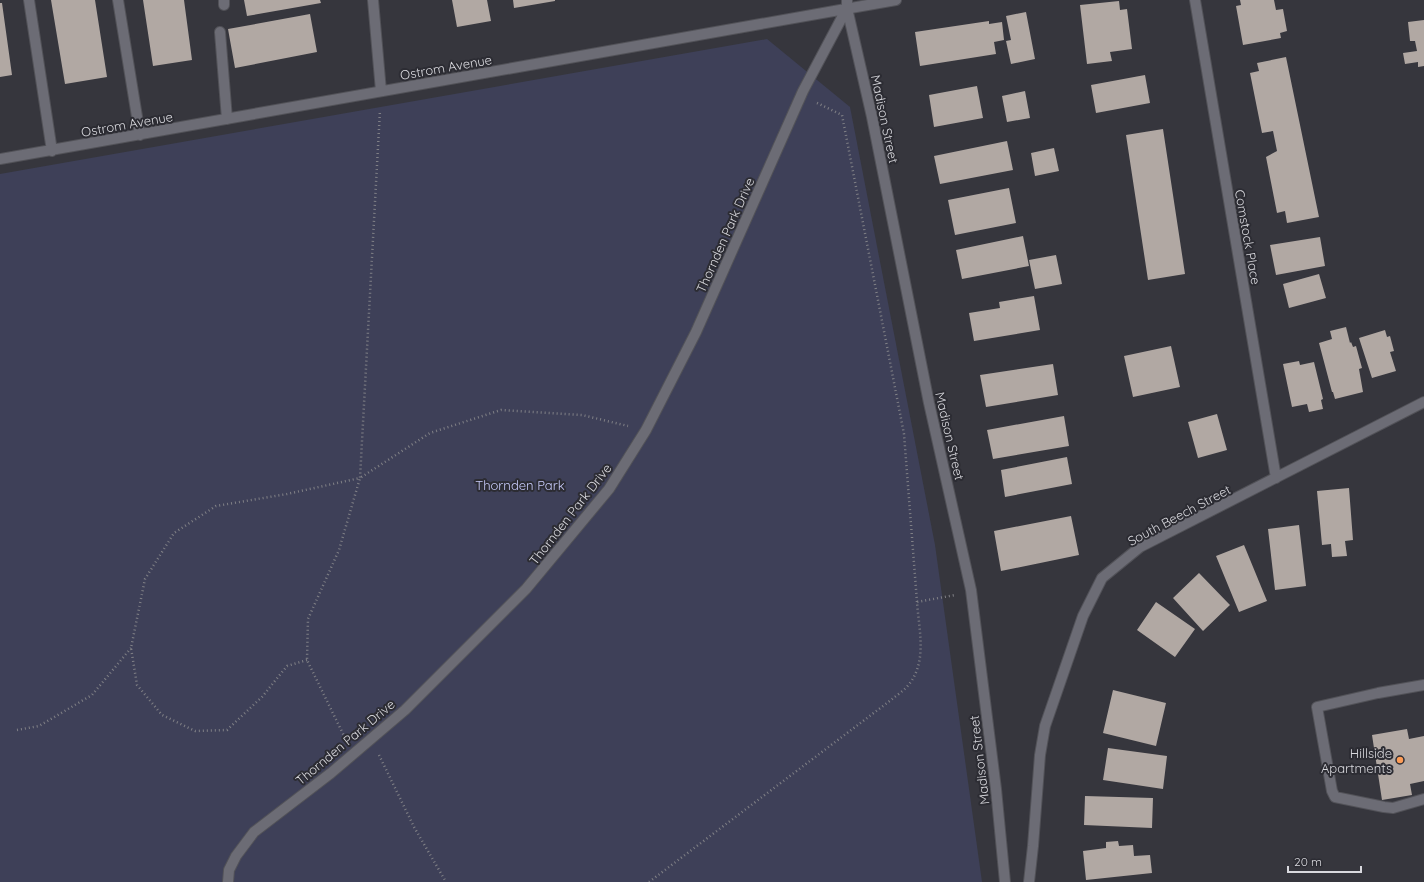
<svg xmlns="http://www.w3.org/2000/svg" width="1424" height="882" viewBox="0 0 1424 882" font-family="Quicksand,sans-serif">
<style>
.green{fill:#3e4058}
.building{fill:#b1a8a3}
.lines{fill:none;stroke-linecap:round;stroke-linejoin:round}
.minor-casing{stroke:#525258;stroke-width:12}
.path{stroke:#808086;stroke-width:2.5;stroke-dasharray:1 3;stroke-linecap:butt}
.minor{stroke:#6c6c75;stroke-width:10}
.poi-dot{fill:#fd9c56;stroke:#2c2c33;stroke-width:1.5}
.labels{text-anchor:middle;stroke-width:4;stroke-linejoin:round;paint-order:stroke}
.street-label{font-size:13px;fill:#d9d9de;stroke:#2c2c33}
.park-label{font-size:13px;fill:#c9ccfc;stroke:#2c2c33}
.poi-label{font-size:13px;fill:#d9d9de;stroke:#2c2c33;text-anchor:end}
</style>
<rect width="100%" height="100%" fill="#36363d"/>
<path class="green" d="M767,39l83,68 85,438 47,337h-982v-708z"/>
<path class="building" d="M51,0h44l12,77 -42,7z
M143,0h41l8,60 -39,6z
M244,0h76l1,3 -74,13z
M452,0h35l4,21 -34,6z
M513,0h42v1l-41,7z
M1240,0h34l2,10 7,-1 4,22 -7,2 1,5 -38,7 -7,-39 5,-1z
M1119,1l1,9 7,-1 5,40 -22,3 2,9 -25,3 -7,-59z
M0,3h2l10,72 -12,2z
M1026,12l9,47 -24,5 -5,-23 5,-1 -5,-24z
M310,14l7,38 -82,16 -7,-39z
M1424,20v46l-6,1v-5l-13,2 -2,-11 14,-2 -2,-10h-5l-2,-19z
M989,21v3l13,-2 2,18 -10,2 2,12 -76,12 -5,-34z
M1286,57l33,160 -32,6 -2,-12 -8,2 -11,-56 11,-6 -4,-20 -11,2 -12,-60 9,-2 -2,-8z
M1145,75l5,28 -54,10 -5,-28z
M977,86l6,32 -49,9 -5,-32z
M1025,91l5,27 -23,4 -5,-26z
M1163,129l22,145 -37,6 -22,-145z
M1007,141l6,29 -73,14 -6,-28z
M1054,148l5,23 -24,5 -4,-23z
M1009,188l7,35 -61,12 -7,-35z
M1023,236l6,30 -67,13 -6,-29z
M1320,237l5,29 -49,9 -6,-30z
M1056,255l6,29 -27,5 -6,-29z
M1319,274l7,24 -37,10 -6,-24z
M1034,296l6,34 -66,11 -5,-28 31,-5 -1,-6z
M1346,327l4,16 1,-1 2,5 3,-1 6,22 -3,1 4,23 -28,7 -2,-7h-1l-13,-49 13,-4 -2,-8z
M1385,330l2,7 3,-1 4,15 -4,1 6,19 -24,7 -13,-40z
M1171,346l9,41 -47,10 -9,-41z
M1299,361l1,4 14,-3 9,37 -2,1 2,9 -14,3 -2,-8 -15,3 -9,-43z
M1053,364l5,31 -72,12 -6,-32z
M1217,414l10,36 -29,8 -10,-36z
M1064,416l5,30 -76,13 -6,-29z
M1067,457l5,27 -67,13 -4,-27z
M1349,488l4,52 -8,1 2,15 -15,1 -1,-13 -9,1 -5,-54z
M1071,516l8,39 -78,16 -7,-40z
M1299,525l7,61 -31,4 -7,-61z
M1244,545l23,56 -28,11 -23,-56z
M1199,573l31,32 -27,26 -30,-33z
M1156,602l39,27 -20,28 -38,-27z
M1113,690l53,13 -10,43 -53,-13z
M1407,729l2,10 15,-3v45l-14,3 2,11 -30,5 -10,-65z
M1108,748l59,8 -4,33 -60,-9z
M1085,796l68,2 -1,30 -68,-3z
M1118,841l1,5 14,-1 1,11 16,-1 2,18 -66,7 -3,-29 23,-3v-6z"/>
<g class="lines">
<defs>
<path id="minor" d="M29,0l23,151
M118,0l22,135
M373,0l8,91
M847,0v8l25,109 57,286 42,187 25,199 9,93
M1195,0l81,478
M224,5v-5
M220,32l7,87
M0,159l896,-159
M1424,685l-46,8 -61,14 15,84 3,6 49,10 9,1 31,-9
M228,882l1,-12 7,-14 18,-24 77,-59 74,-63 121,-121 83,-100 37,-59 50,-98 107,-241 44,-83
M1029,882l4,-36 7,-91 5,-29 38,-110 19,-38 38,-31 284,-145"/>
</defs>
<use href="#minor" class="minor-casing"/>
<path class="path" d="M817,103l25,12 62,319 13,168
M307,660l-20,6 -25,31 -35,33 -32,1 -33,-16 -25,-30 -6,-37 14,-69 29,-46 42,-27 71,-12 73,-16 20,-368
M17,730l22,-4 53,-31 39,-47
M345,738l-38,-78 1,-41 31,-69 21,-72 70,-45 71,-23 81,5 46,11
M379,755l35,72 32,55
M649,882l242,-182c6,-5 14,-10 19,-17 17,-23 9,-53 7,-81l38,-7"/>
<use href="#minor" class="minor"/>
</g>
<circle class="poi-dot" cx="1400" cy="760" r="4"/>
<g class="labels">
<g class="street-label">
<text transform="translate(446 67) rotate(-10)" y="5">Ostrom Avenue</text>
<text transform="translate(885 119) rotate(78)" y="5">Madison Street</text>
<text transform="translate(127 124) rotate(-10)" y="5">Ostrom Avenue</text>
<text transform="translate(725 235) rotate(-66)" y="5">Thornden Park Drive</text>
<text transform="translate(1248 237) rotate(80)" y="5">Comstock Place</text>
<text transform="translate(950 436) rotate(77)" y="5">Madison Street</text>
<text transform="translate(570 514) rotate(-52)" y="5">Thornden Park Drive</text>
<text transform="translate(1179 515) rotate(-28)" y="5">South Beech Street</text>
<text transform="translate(345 742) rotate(-40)" y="5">Thornden Park Drive</text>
<text transform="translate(979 760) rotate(-97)" y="5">Madison Street</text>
</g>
<g class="park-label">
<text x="520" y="490">Thornden Park</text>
</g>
<g class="poi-label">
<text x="1392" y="758">Hillside<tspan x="1392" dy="15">Apartments</tspan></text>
</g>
</g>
<path d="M1288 866v6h73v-6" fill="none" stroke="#d9d9de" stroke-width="2"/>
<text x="1294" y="866" font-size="12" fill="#d9d9de" stroke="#2c2c33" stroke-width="3" paint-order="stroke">20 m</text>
</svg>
